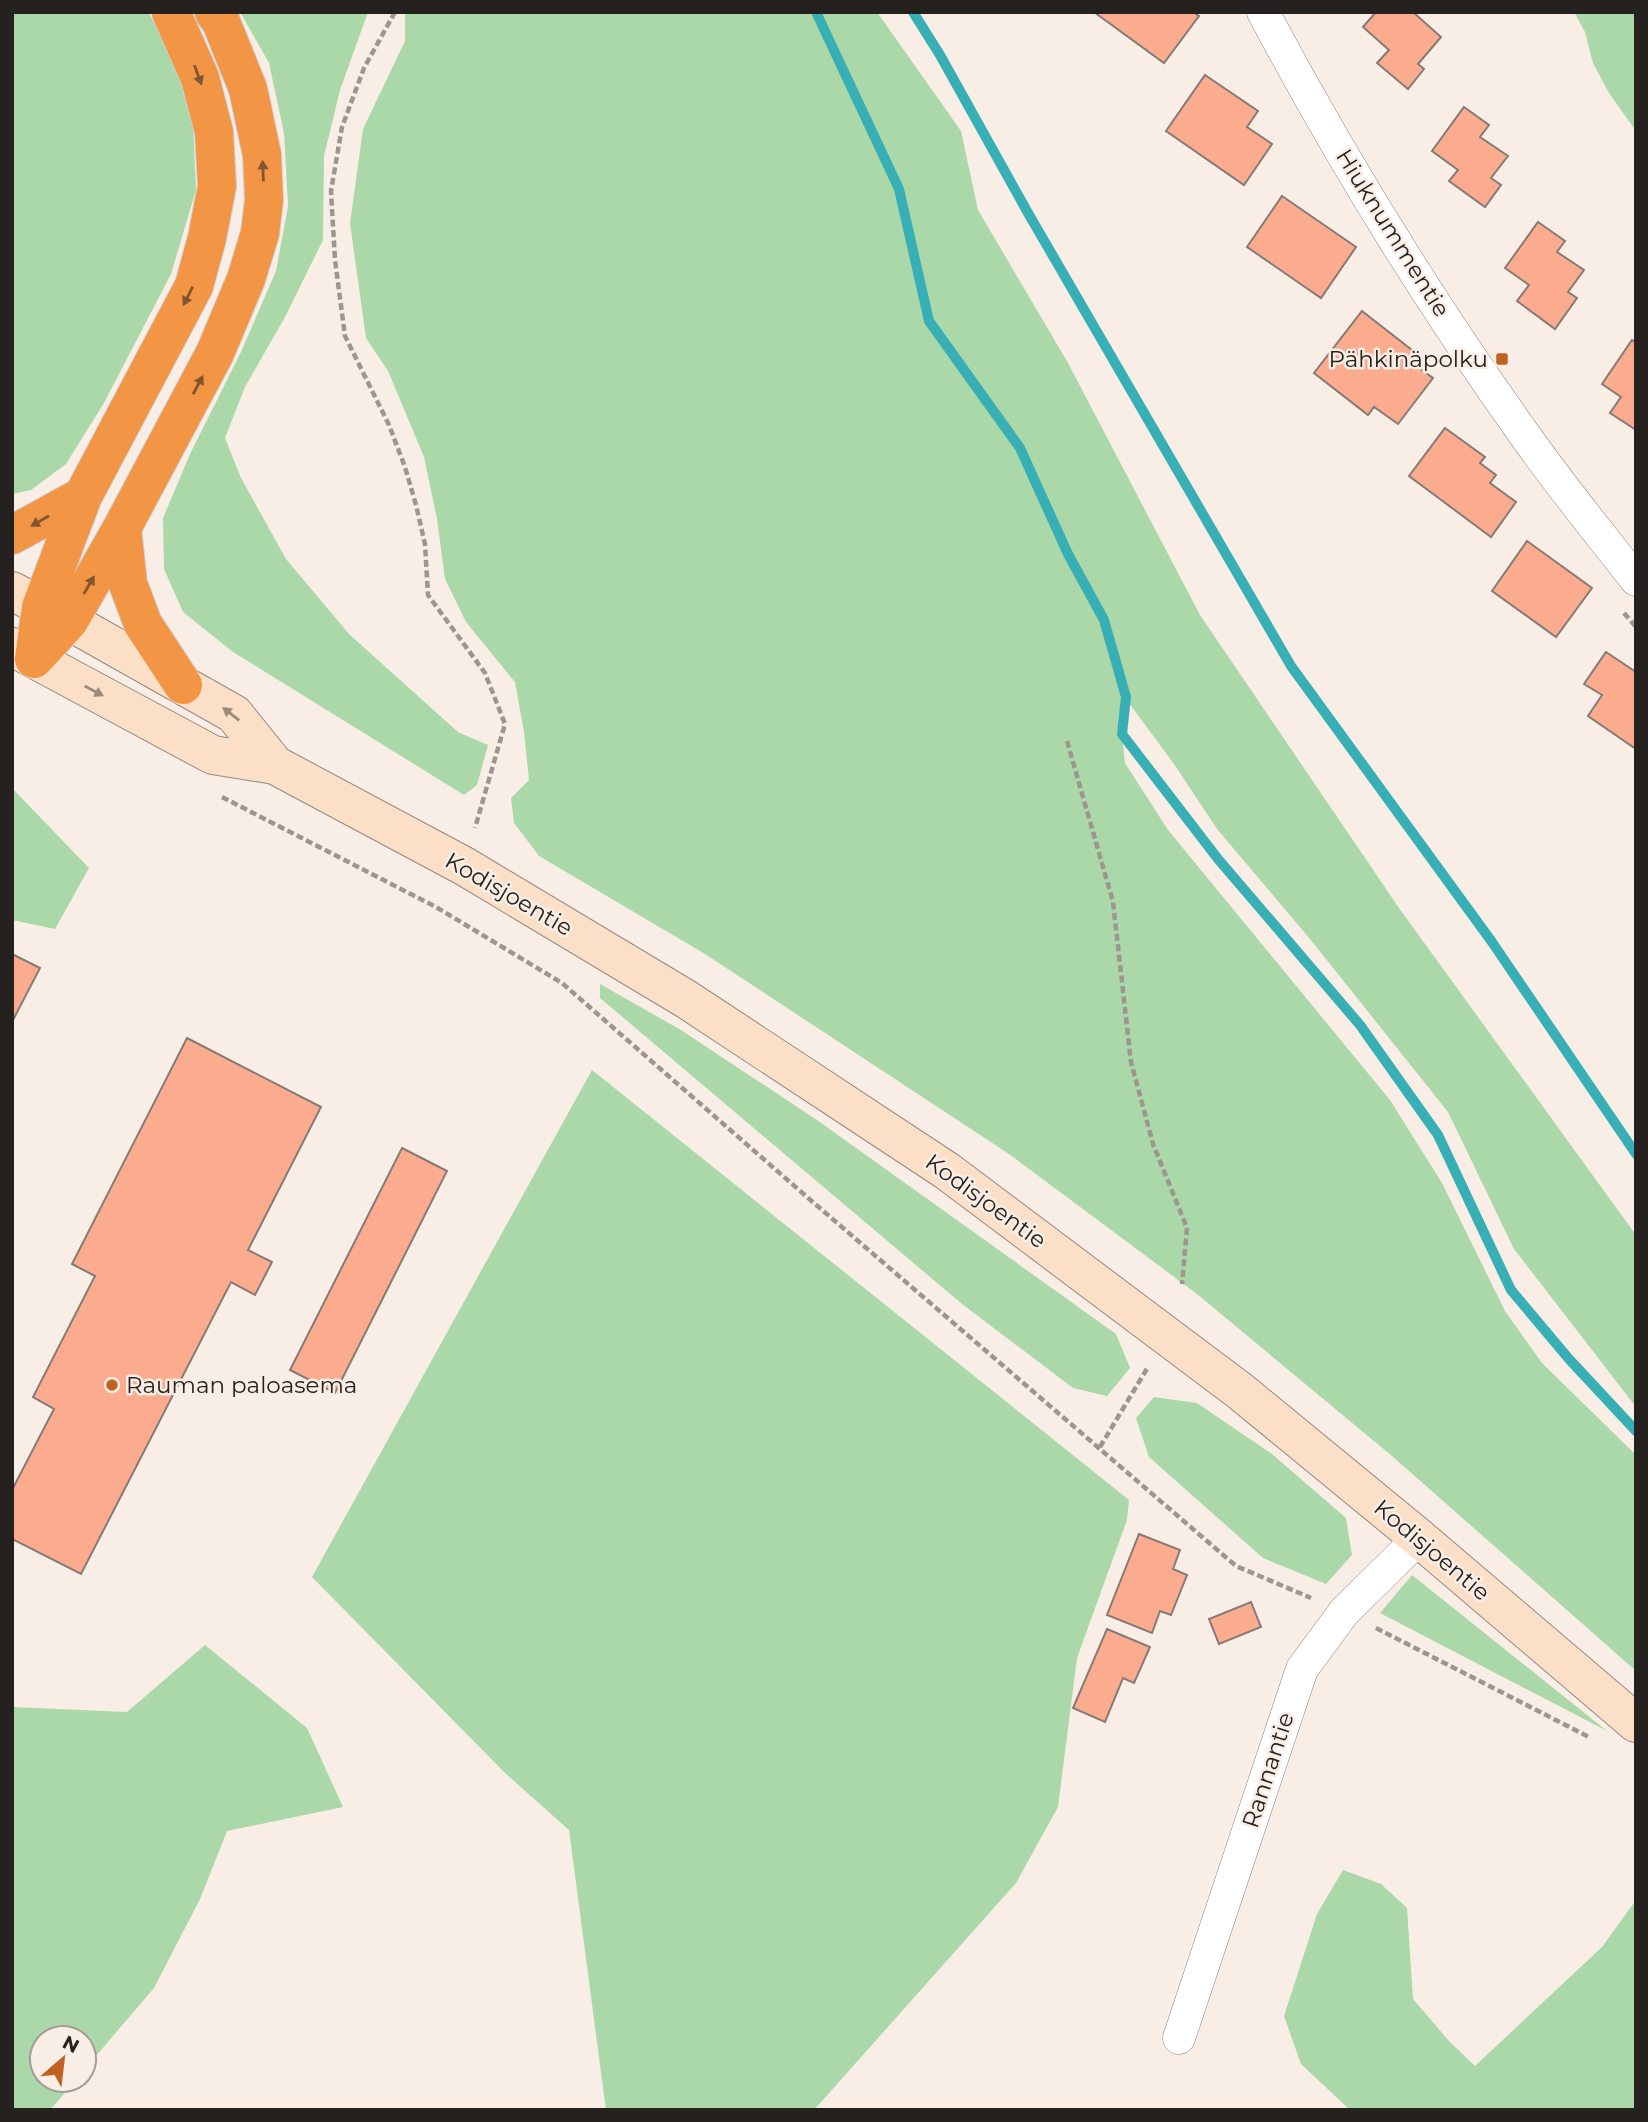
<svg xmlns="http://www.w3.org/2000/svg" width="1648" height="2122" viewBox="0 0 1648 2122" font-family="Montserrat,sans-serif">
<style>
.green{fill:#abd8a8}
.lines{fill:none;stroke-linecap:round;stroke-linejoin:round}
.stream{stroke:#37afb4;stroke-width:10}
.building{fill:#fcac8e;stroke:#867a76;stroke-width:2}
.street-casing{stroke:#928881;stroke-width:33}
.secondary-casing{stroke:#928881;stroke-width:40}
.highway-casing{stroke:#cfcece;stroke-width:40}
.path{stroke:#9d958f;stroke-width:4.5;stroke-dasharray:7 3.5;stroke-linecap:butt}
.street{stroke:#fff;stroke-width:32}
.secondary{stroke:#fbdfc7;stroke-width:38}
.highway{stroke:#f29545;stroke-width:38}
.oneway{fill:#815530}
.oneway2{fill:#9b8a7b}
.poi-dot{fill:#c1611f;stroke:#f9eee6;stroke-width:2.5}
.labels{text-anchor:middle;stroke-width:5;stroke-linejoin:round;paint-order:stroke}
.street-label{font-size:23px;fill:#25211e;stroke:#f9eee6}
.poi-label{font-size:23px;fill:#25211e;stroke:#f9eee6;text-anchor:end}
</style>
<rect width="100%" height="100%" fill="#f9eee6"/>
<path class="green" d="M12,12h136l26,44 19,65 3,69 -25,84 -67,129 -38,61 -35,26 -19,4z
M240,12h128l-28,78 -16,66 -1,84 -38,77 -40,70 -20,51 16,40 45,81 63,75 109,98 30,13 -11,40 -13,10 -231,-143 -50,-40 -19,-43 -1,-51 27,-64 51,-102 35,-81 12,-65 -4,-73 -15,-70z
M405,12h472l84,119 17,79 90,153 132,252 199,293 237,327v172l-122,-158 -66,-137 -138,-173 -93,-110 -43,-65 -48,-65 -4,35 3,29 43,67 222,270 52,83 63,128 37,52 94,92v216l-244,-215 -195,-162 -188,-140 -304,-200 -166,-98 -25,-33 -3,-25 18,-18 -5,-48 -9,-50 -49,-60 -21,-43 -8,-60 -13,-62 -36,-86 -22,-33 -16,-115 13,-94 42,-88z
M1574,12h62v119l-27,-38 -16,-30 -8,-31z
M12,788l77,80 -34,61 -43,-9z
M600,984l81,46 136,90 299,214 14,34 -23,28 -34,-8 -111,-84 -362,-306z
M592,1070l537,430 -2,20 -50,138 -19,149 -42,76 -202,227h-208l-37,-280 -64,-57 -193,-196z
M1154,1397l43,6 75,51 74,64 6,37 -26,29 -63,-26 -114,-101 -13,-39z
M1412,1575l195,156 -227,-118z
M205,1645l102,83 36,79 -116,24 -27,68 -46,89 -70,82v-32h-42v42h34l-26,30h-38v-403l115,5z
M1343,1870l38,14 26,24 6,91 36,42 26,25 127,-119 34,-47v210h-286l-49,-46 -17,-48 33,-102z"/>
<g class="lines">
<path class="stream" d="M816,12l83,177 30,132 91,127 48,106 36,66 22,77 -4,37 96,125 142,166 78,110 73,155 58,69 67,72
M913,12l27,43 88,158 263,453 201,276 144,212"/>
</g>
<path class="building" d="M1094,12h99l6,4 -35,47z
M1376,12h37l28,25 -23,27 6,5 -16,20 -31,-26 12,-13 -26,-23z
M1205,75l53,36 -11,16 25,17 -28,41 -78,-54z
M1464,107l25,18 -9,12 28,19 -17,22 10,7 -16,22 -36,-26 9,-11 -26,-19z
M1282,196l74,51 -35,51 -74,-51z
M1538,222l27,19 -8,11 27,18 -16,22 9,6 -22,31 -38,-28 12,-16 -24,-17z
M1362,311l55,43 -6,8 22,16 -35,46 -24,-17 -6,8 -54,-42z
M1632,340l4,3v87l-26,-17 11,-16 -19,-13z
M1445,428l40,29 -5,6 16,12 -6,8 26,19 -25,35 -82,-61z
M1527,541l65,47 -36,49 -64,-46z
M1606,652l30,20v77l-48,-33 14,-21 -18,-11z
M12,954l28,14 -28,54z
M187,1038l134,69 -73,143 24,12 -17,33 -24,-13 -150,292 -69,-35v-49l42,-81 -21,-12 62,-121 -23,-12z
M402,1148l45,23 -112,222 -45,-23z
M1139,1534l41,16 -7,19 14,6 -16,40 -11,-4 -8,22 -45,-18z
M1251,1602l10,25 -42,17 -10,-25z
M1107,1629l43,18 -16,36 -11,-5 -18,44 -32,-14z"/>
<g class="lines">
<defs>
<path id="street" d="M1263,12c78,147 169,294 266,429 34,48 71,93 107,139
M1179,2038l123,-369 42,-57 75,-74"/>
<path id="secondary" d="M12,591l57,30 165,93 41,51
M12,647l201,108 62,10 189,101 222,133 261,172 293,220 179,147 217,185"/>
<path id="highway" d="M122,528l6,56 15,40 40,61
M12,535l71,-39 111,-210 13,-48 10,-52 -3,-54 -14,-54 -29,-66
M34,659l35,-38 53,-93 93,-175 31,-74 14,-46 4,-33 -2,-45 -14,-66 -27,-67 -7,-10
M34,659l7,-52 42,-111"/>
</defs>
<use href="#street" class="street-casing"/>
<use href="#secondary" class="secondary-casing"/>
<use href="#highway" class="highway-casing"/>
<path class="path" d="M395,12l-31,56 -22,59 -11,64 4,69 10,76 44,89 16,42 11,38 9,39 3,51 57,78 20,51 -30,104
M1624,613l12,14
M1067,741l46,161 18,160 22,82 34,84 -5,56
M222,797l214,110 126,76 245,214 429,369 75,32
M1100,1447l48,-80
M1376,1628l213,109"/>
<use href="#street" class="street"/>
<use href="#secondary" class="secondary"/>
<use href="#highway" class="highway"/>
</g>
<defs><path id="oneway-solid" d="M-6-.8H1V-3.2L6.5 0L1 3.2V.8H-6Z" transform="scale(1.75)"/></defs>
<g class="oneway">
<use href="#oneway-solid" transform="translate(198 75) rotate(70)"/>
<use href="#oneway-solid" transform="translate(263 171) rotate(-92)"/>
<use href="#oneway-solid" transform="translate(188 296) rotate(117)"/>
<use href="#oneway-solid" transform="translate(198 385) rotate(-62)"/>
<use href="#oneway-solid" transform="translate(40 521) rotate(150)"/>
<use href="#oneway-solid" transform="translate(89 585) rotate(-60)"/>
</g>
<g class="oneway2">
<use href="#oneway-solid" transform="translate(94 691) rotate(28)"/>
<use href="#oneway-solid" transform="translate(231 714) rotate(-142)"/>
</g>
<g class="poi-dot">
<rect x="1495" y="352" width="14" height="14" rx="3.5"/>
<circle cx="112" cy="1385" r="7"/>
</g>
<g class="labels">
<g class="street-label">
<text transform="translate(1393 233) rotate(58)" y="8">Hiuknummentie</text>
<text transform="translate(509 894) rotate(30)" y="8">Kodisjoentie</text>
<text transform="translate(986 1201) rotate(36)" y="8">Kodisjoentie</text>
<text transform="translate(1432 1550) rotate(40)" y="8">Kodisjoentie</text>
<text transform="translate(1268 1770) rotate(-72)" y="8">Rannantie</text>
</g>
<g class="poi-label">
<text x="1488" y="367">Pähkinäpolku</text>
<text x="126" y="1393" text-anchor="start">Rauman paloasema</text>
</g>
</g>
<rect width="1648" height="2122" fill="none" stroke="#25211e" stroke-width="28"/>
<g transform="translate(63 2059) rotate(28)"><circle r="33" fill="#f9eee6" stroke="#a49c96" stroke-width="2"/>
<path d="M0-5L12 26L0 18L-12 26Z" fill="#c1611f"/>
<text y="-10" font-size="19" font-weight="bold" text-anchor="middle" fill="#25211e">N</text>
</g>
</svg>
